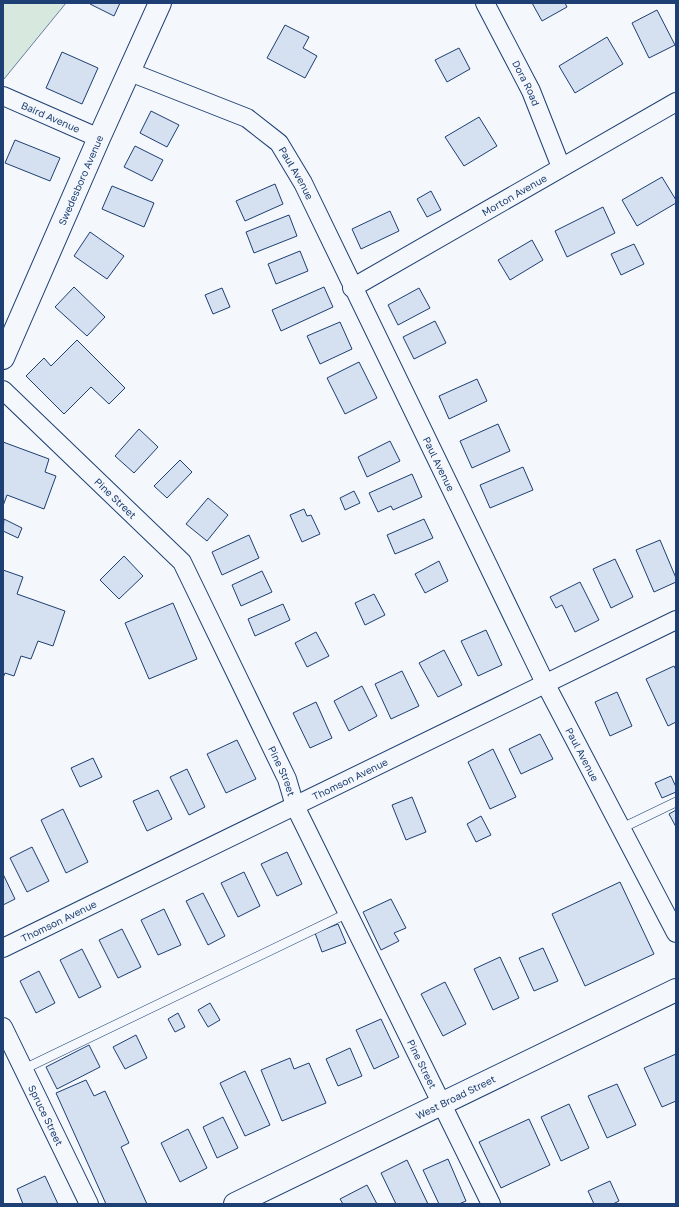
<svg xmlns="http://www.w3.org/2000/svg" width="679" height="1207" viewBox="0 0 679 1207" font-family="'Golos Text',sans-serif">
<style>
.green{fill:#d7e8df;stroke:#687fa3}
.building{fill:#d5e0f0;stroke:#1d3f73}
.lines{fill:none;stroke-linecap:round;stroke-linejoin:round}
.service-casing{stroke:#1d3f73;stroke-width:10}
.minor-casing{stroke:#1d3f73;stroke-width:20}
.tertiary-casing{stroke:#1d3f73;stroke-width:24}
.secondary-casing{stroke:#1d3f73;stroke-width:24}
.service{stroke:#f4f7fb;stroke-width:9}
.minor{stroke:#f4f7fb;stroke-width:18}
.tertiary{stroke:#f4f7fb;stroke-width:22}
.secondary{stroke:#f4f7fb;stroke-width:22}
.labels{text-anchor:middle;stroke-width:3;stroke-linejoin:round;paint-order:stroke}
.street-label{font-size:10px;fill:#1d3f73;stroke:#f4f7fb}
</style>
<rect width="100%" height="100%" fill="#f4f7fb"/>
<path class="green" d="M3,3h63l-62,76 -1,-1z"/>
<path class="building" d="M90,3h30l-6,13 -24,-12z
M532,3h33l2,4 -25,14z
M657,10l18,35 -26,13 -17,-35z
M285,25l24,12 -6,11 14,8 -12,22 -38,-20z
M607,37l16,27 -48,29 -16,-27z
M459,48l11,21 -23,13 -12,-22z
M62,52l36,16 -16,36 -36,-16z
M151,111l28,14 -12,22 -27,-14z
M479,117l18,29 -33,20 -19,-29z
M15,140l45,18 -10,23 -45,-18z
M135,146l28,14 -11,21 -28,-14z
M662,177l14,23v3l-39,23 -15,-26z
M275,184l8,20 -38,17 -9,-20z
M112,186l42,17 -10,24 -42,-18z
M431,191l10,19 -14,7 -10,-18z
M603,207l12,26 -48,24 -12,-26z
M390,211l9,20 -38,18 -9,-20z
M289,215l8,21 -43,17 -8,-21z
M90,232l34,24 -17,23 -33,-23z
M532,240l11,20 -33,20 -12,-20z
M634,244l10,20 -23,11 -10,-21z
M300,251l8,20 -32,13 -8,-20z
M74,287l31,30 -18,19 -32,-29z
M324,287l9,20 -52,24 -9,-21z
M222,288l8,19 -17,7 -8,-19z
M419,288l11,20 -32,17 -10,-20z
M435,321l11,22 -32,16 -11,-22z
M340,322l12,27 -32,15 -13,-28z
M77,340l48,48 -16,16 -18,-17 -27,27 -38,-38 18,-18 7,8z
M359,362l18,36 -32,16 -18,-36z
M477,379l10,22 -38,18 -10,-23z
M498,424l12,27 -38,17 -12,-27z
M139,429l19,18 -24,26 -19,-17z
M390,441l10,20 -33,16 -9,-20z
M3,442l46,17 -4,13 11,4 -12,33 -37,-14 -4,11z
M180,460l12,12 -25,26 -13,-12z
M523,467l10,23 -43,18 -10,-23z
M412,474l10,23 -29,13 -2,-4 -13,6 -9,-19z
M354,491l6,12 -15,7 -5,-12z
M208,498l20,17 -21,26 -21,-17z
M304,509l3,7 4,-1 9,19 -18,8 -12,-27z
M4,519l18,9 -4,10 -15,-7z
M424,519l9,19 -38,16 -8,-19z
M249,535l10,23 -37,17 -10,-23z
M660,540l16,38v4l-22,10 -18,-42z
M124,556l19,20 -24,23 -19,-19z
M615,559l18,38 -22,11 -18,-39z
M439,561l9,20 -23,12 -10,-19z
M3,570l20,7 -6,17 48,17 -12,35 -15,-5 -7,18 -10,-3 -7,20 -9,-3 -2,5z
M262,571l10,21 -31,14 -9,-21z
M580,582l19,38 -24,12 -13,-27 -6,3 -6,-11z
M374,594l11,21 -20,10 -10,-22z
M173,603l24,56 -48,20 -24,-56z
M283,604l7,16 -35,16 -7,-17z
M486,630l16,35 -24,11 -17,-35z
M316,632l13,24 -22,11 -12,-24z
M444,650l18,35 -24,12 -19,-34z
M674,666l2,4v52l-8,4 -22,-47z
M402,671l17,35 -28,13 -16,-35z
M362,686l15,30 -28,15 -15,-30z
M617,692l15,34 -22,10 -15,-34z
M316,702l16,36 -22,10 -17,-35z
M540,734l13,25 -32,15 -12,-25z
M237,740l19,39 -30,14 -19,-39z
M493,749l23,48 -26,12 -22,-47z
M93,758l9,19 -22,10 -9,-19z
M187,769l18,38 -16,8 -19,-38z
M671,776l5,11v5l-14,6 -7,-15z
M158,790l14,29 -25,12 -14,-30z
M412,797l14,35 -20,8 -14,-35z
M63,809l25,53 -22,11 -25,-53z
M676,810v17l-7,-13z
M481,816l10,19 -15,7 -9,-18z
M32,847l17,34 -22,11 -17,-34z
M287,852l15,32 -25,12 -16,-32z
M244,872l16,34 -22,11 -17,-34z
M3,874l12,25 -12,6z
M620,882l34,72 -69,32 -33,-72z
M203,893l22,43 -17,9 -22,-44z
M391,899l15,29 -12,5 5,8 -18,9 -18,-38z
M164,909l17,36 -23,10 -17,-35z
M338,924l8,19 -24,9 -7,-19z
M122,929l19,38 -23,11 -19,-38z
M543,948l15,33 -24,10 -15,-33z
M82,949l19,38 -22,11 -19,-38z
M500,957l19,41 -26,12 -19,-41z
M39,971l16,32 -19,10 -16,-32z
M445,982l21,42 -23,12 -22,-42z
M210,1003l10,17 -12,7 -10,-17z
M178,1013l7,14 -10,5 -7,-13z
M381,1019l18,38 -25,12 -18,-39z
M136,1035l11,23 -22,11 -12,-22z
M89,1045l11,22 -43,22 -11,-22z
M350,1048l12,28 -24,10 -12,-27z
M676,1054v47l-14,6 -18,-39z
M290,1058l4,11 15,-6 17,40 -44,18 -21,-51z
M245,1071l25,54 -25,11 -25,-53z
M86,1080l8,16 11,-5 24,52 -8,4 26,57h-41l-50,-111z
M617,1084l19,41 -29,13 -19,-42z
M569,1104l20,44 -28,13 -20,-44z
M223,1117l15,31 -21,10 -14,-31z
M529,1119l21,46 -49,23 -22,-46z
M188,1129l19,39 -27,14 -19,-39z
M448,1159l18,42 -7,3h-20l-16,-34z
M407,1160l21,44h-32l-15,-31z
M45,1176l13,28h-35l-6,-15z
M610,1181l9,20 -6,3h-19l-6,-13z
M367,1185l10,19h-34l-3,-5z"/>
<g class="lines">
<defs>
<path id="service" d="M622,828l54,-26
M24,1069l324,-156"/>
<g id="minor">
<path id="s1" d="M485,3l46,88 30,76"/>
<path id="s2" d="M130,72l117,46 32,25 24,40 242,500 131,250"/>
<path id="s3" d="M3,96l96,42"/>
<path id="s4" d="M352,288l324,-186"/>
<path id="s5" d="M3,390l179,172 105,217 8,27 196,398"/>
<path id="s6" d="M3,948l673,-328"/>
<path id="s7" d="M3,1027l86,177"/>
</g>
<g id="tertiary">
<path id="s8" d="M3,358l96,-220 61,-135"/>
</g>
<g id="secondary">
<path id="s9" d="M235,1204l441,-214"/>
</g>
</defs>
<use href="#service" class="service-casing"/>
<use href="#minor" class="minor-casing"/>
<use href="#tertiary" class="tertiary-casing"/>
<use href="#secondary" class="secondary-casing"/>
<use href="#service" class="service"/>
<use href="#minor" class="minor"/>
<use href="#tertiary" class="tertiary"/>
<use href="#secondary" class="secondary"/>
</g>
<g class="labels">
<g class="street-label">
<text dy="4" stroke="none"><textPath href="#s1" startOffset="90">Dora Road</textPath></text>
<text dy="4" stroke="none"><textPath href="#s3" startOffset="52">Baird Avenue</textPath></text>
<text dy="4" stroke="none"><textPath href="#s2" startOffset="201">Paul Avenue</textPath></text>
<text dy="4" stroke="none"><textPath href="#s8" startOffset="194">Swedesboro Avenue</textPath></text>
<text dy="4" stroke="none"><textPath href="#s4" startOffset="187">Morton Avenue</textPath></text>
<text dy="4" stroke="none"><textPath href="#s2" startOffset="525">Paul Avenue</textPath></text>
<text dy="4" stroke="none"><textPath href="#s5" startOffset="156">Pine Street</textPath></text>
<text dy="4" stroke="none"><textPath href="#s2" startOffset="849">Paul Avenue</textPath></text>
<text dy="4" stroke="none"><textPath href="#s5" startOffset="480">Pine Street</textPath></text>
<text dy="4" stroke="none"><textPath href="#s6" startOffset="386">Thomson Avenue</textPath></text>
<text dy="4" stroke="none"><textPath href="#s6" startOffset="62">Thomson Avenue</textPath></text>
<text dy="4" stroke="none"><textPath href="#s5" startOffset="805">Pine Street</textPath></text>
<text dy="4" stroke="none"><textPath href="#s9" startOffset="245">West Broad Street</textPath></text>
<text dy="4" stroke="none"><textPath href="#s7" startOffset="98">Spruce Street</textPath></text>
</g>
</g>
<rect width="679" height="1207" fill="none" stroke="#1d3f73" stroke-width="8"/>
</svg>
